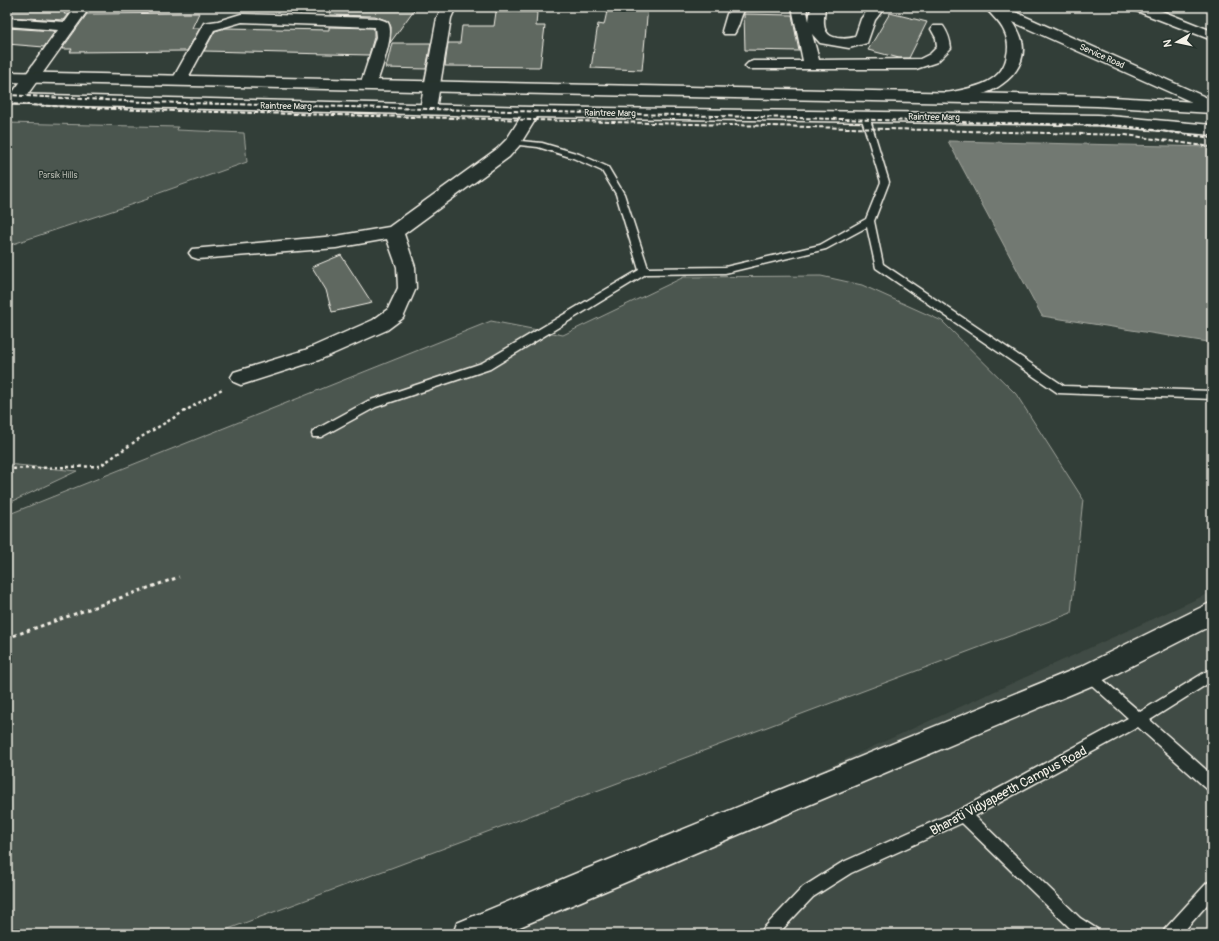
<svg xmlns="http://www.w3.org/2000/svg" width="1219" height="941" viewBox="0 0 1219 941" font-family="Pangolin,sans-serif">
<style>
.built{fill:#404b44}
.green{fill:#4c564f;stroke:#a0a49c}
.water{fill:#727972;stroke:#a6a9a1}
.building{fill:#5f6861;stroke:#f4f1e8}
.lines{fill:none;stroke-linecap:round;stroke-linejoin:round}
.lane-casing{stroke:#f4f1e8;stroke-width:3}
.street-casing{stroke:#f4f1e8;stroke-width:3}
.secondary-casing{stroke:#f4f1e8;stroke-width:3}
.primary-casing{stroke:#f4f1e8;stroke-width:3}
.highway-casing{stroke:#f4f1e8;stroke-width:3}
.path-far1{stroke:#f4f1e8;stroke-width:2.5;stroke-dasharray:3 3;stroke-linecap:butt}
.path{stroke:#f4f1e8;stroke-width:3;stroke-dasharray:3.5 3.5;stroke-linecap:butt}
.lane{fill:#26332d;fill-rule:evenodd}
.street{fill:#26332d;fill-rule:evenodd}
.secondary{fill:#26332d;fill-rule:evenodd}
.primary{fill:#26332d;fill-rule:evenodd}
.highway{fill:#26332d;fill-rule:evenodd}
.rail{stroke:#f4f1e8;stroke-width:2;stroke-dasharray:4.5 2;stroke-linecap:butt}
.labels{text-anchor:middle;stroke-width:3;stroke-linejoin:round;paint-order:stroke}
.far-street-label{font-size:9px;fill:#f4f1e8;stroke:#26332d}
.far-park-label{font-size:9px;fill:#b9bbb2;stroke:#26332d}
.near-street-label{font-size:13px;fill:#f4f1e8;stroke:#26332d}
</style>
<rect width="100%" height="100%" fill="#323e38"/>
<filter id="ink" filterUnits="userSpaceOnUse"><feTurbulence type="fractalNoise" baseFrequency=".025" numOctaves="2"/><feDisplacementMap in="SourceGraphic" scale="8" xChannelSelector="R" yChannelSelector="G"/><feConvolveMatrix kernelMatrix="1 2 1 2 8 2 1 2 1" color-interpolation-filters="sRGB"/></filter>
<g filter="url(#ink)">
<path class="built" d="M1212,592v342h-750z"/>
<path class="green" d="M7,123l171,4 -1,3 67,3 3,29 -99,35v2l-141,47z
M821,276l41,9 80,36 74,73 67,105 -12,114 -856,321h-208v-419l484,-194 72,14 121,-58z
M7,464l70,7 -70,33z"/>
<path class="water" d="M948,141l264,6v194l-4,1 -166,-26z"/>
<path class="building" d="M7,7h61l-4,7h5l-5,6 -57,-3z
M330,7h86l-26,36 1,-16 -3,-6 -13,-5 -45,-1z
M608,7h40l-6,63 -51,-2 7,-44 6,1z
M496,12h41l-1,14h9l-5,41 -95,-1 3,-23h12l2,-17h32z
M199,13l-7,15h8l-13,23 -117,1 2,-3h-10l25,-35z
M890,13l37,9 -18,36h-10l-31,-8z
M744,14l48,1 7,36 -54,-1z
M329,27l45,1v9l-5,18 -165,-4 11,-20 10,-3 104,2z
M7,28l48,3 -11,16 -37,-3z
M392,43h39l-5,26 -40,-1z
M341,255l31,48 -40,9 -6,-22 -14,-23z"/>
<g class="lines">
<defs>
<path id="lane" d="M862,114l7,2 20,66 -15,39 9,43 181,122 148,5v8l-154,-6 -182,-125 -9,-41 -41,22 -101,24 -79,1 -156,95 -114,38 -55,30h-8l-1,-3 1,-3 55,-30 114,-38 157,-93 -23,-76 -14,-23 -29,-13 -35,-11 -28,-3v-4l32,3 37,11 29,13 16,27 24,74 77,-1 95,-22 46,-26 15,-37 -20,-66z
M1212,668v13l-62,39 62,55v16l-5,-2 -69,-62 -163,89 105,102 17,11 2,5h-20l-9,-6 -108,-105 -111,50 -38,24 -35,37h-17l2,-5 40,-42 38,-24 118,-53 169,-92 -43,-39 -2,-4 2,-4 4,-2 4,2 47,41z
M1212,881v18l-27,31 -4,4h-18l2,-5 42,-46z"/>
<path id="street" d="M76,7h14l-68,95h-12l-2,-3 50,-69 -51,-4v-8l58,4z
M442,7h14l-5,11 -15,91 -2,3h-12l-2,-3 17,-91z
M732,7h14c-6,8 -6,19 -12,27h-10l-2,-3 5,-17z
M792,7h14l3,14 2,-14h14c-1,13 -5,28 12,31 7,1 11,1 18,-1l6,-18 9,-12h15l-10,13 -8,23 -18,5 -29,-5 -8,-9 7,26 101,-1 10,-5 7,-7 -1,-9 -5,-9 2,-3h10c5,7 7,13 8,22l-14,14 -21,7h-168l-3,-3 3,-3 5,-2h50z
M241,14l134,4c4,1 9,2 12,4 10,8 -8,53 -11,64l-3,3h-10l-3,-3 16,-49 -1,-10 -133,-5 -28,8 -30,55h-10l-3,-3 33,-59 14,-2z
M532,107l6,2 2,3 -21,34 -10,11 -105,77 11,33 1,21 -13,30 -16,12 -68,30 -78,25 -7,-3 -3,-5 3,-5 71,-22 68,-30 15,-11 10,-21 -1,-21 -10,-28 -51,9 -138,11 -6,-2 -3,-4 3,-4 144,-13 53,-9 108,-78 10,-10 19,-30z
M1212,602v23l-114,58 -595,251h-50l4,-11 127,-53 496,-203z"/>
<path id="secondary" d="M985,7h19l208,93v11l-199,-89c27,38 -6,68 -43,76 -9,2 -19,5 -28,2l-2,-3 2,-3c25,-6 60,-7 65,-39 2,-8 1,-16 -3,-24 -4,-9 -13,-16 -19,-24z"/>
<path id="primary" d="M7,72l1090,24 115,7v10l-115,-7 -1090,-24z
M7,94l525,13 566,8 114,10v10l-114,-10 -566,-8 -525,-13z"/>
<path id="highway" d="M1132,7h20l60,24v9l-78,-30z"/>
</defs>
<use href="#lane" class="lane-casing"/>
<use href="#street" class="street-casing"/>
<use href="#secondary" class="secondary-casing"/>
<use href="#primary" class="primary-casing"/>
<use href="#highway" class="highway-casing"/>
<path class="path-far1" d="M7,469l93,-3 43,-30 79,-47"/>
<path class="path" d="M7,638l172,-61"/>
<use href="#lane" class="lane"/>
<use href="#street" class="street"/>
<use href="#secondary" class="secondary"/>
<use href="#primary" class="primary"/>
<use href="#highway" class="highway"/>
<path class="rail" d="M7,95l137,7 980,24 88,12
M7,104l131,6 988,25 86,12"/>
</g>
</g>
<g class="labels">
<g class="far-street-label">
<text transform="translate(1102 56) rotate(24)" y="3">Service Road</text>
<text transform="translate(286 106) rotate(1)" y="3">Raintree Marg</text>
<text transform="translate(610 113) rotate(1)" y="3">Raintree Marg</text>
<text transform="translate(934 117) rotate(1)" y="3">Raintree Marg</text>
</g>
<g class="far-park-label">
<text x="58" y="178">Parsik Hills</text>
</g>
<g class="near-street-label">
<text transform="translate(1008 790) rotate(-28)" y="5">Bharati Vidyapeeth Campus Road</text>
</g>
</g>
<rect width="1219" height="941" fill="none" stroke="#26332d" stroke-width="24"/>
<rect x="12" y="12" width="1195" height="917" fill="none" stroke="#f4f1e8" stroke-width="1.5" filter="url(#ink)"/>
<g transform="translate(1177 42) rotate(261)" stroke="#26332d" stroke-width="3" paint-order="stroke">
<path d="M0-3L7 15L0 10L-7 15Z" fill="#f4f1e8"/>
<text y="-6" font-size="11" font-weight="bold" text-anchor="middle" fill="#f4f1e8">N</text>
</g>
</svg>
